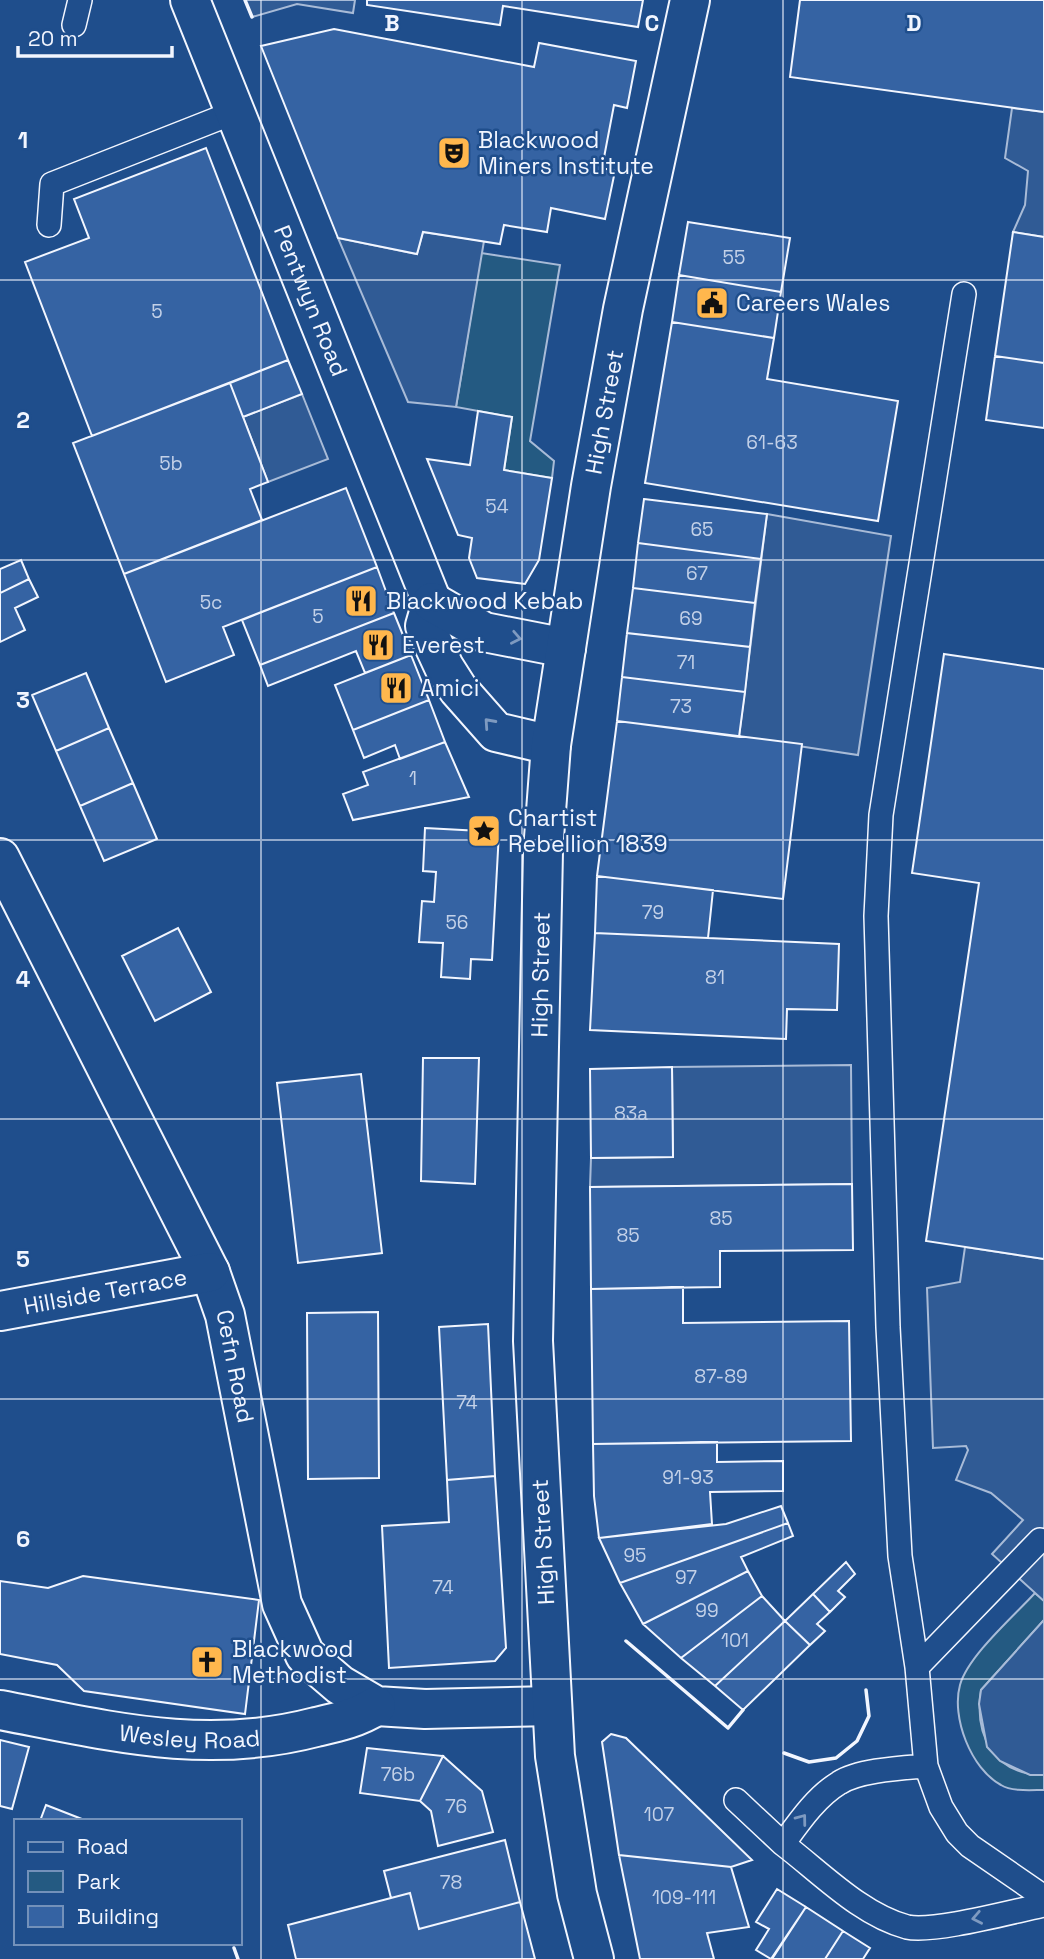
<svg xmlns="http://www.w3.org/2000/svg" width="1044" height="1959" viewBox="0 0 1044 1959" font-family="'Space Grotesk',sans-serif">
<style>
.green{fill:#245a82;stroke:#a8bbd7;stroke-width:2}
.parking{fill:#305b95;stroke:#a8bbd7;stroke-width:2}
.building{fill:#3563a3;stroke:#f2f6ff;stroke-width:2}
.lines{fill:none;stroke-linecap:round;stroke-linejoin:round}
.lane-casing{stroke:#f2f6ff;stroke-width:26}
.street-casing{stroke:#f2f6ff;stroke-width:42}
.secondary-casing{stroke:#f2f6ff;stroke-width:42}
.lane{stroke:#1f4e8c;stroke-width:23}
.street{stroke:#1f4e8c;stroke-width:38}
.secondary{stroke:#1f4e8c;stroke-width:38}
.wall{stroke:#f2f6ff;stroke-width:3.5}
.oneway{stroke:#7e9ac0}
.grid{fill:none;stroke:#f2f6ff;stroke-width:2;stroke-opacity:0.55}
.labels{text-anchor:middle;stroke-width:5;stroke-linejoin:round;paint-order:stroke}
.number-label{font-size:19px;fill:#c3d1e8}
.poi-label{font-size:23px;fill:#f2f6ff;stroke:#1f4e8c;text-anchor:start}
.street-label{font-size:23px;fill:#f2f6ff;stroke:#1f4e8c}
.grid-label{font-size:23px;text-anchor:middle;font-weight:bold;fill:#f2f6ff;stroke:#1f4e8c;stroke-width:5;stroke-linejoin:round;paint-order:stroke}
</style>
<rect width="100%" height="100%" fill="#1f4e8c"/>
<path class="green" d="M481,253l79,12 -30,176 24,20 -2,17 -48,-8 8,-53 -56,-10z
M1035,1593l9,8v19l-63,70c-7,45 13,85 63,85v15c-12,0 -32,2 -43,-5 -30,-16 -50,-68 -41,-100 8,-29 54,-69 75,-92z"/>
<path class="parking" d="M245,0h110l-2,13 -56,-9 -45,13z
M1012,108l32,4v125l-31,-5 12,-27 3,-34 -23,-13z
M423,232l61,9 -28,166 -48,-5 -70,-164 79,16z
M302,394l26,65 -60,23 -25,-65z
M767,514l124,22 -33,219 -119,-18z
M851,1065l1,119 -262,3 1,-29 82,-1 -1,-90z
M965,1247l79,12v342l-52,-47 31,-34 -32,-27 -35,-13 12,-30 -2,-4 -33,2 -6,-160 33,-6z
M1044,1620v155h-14l-30,-14 -13,-14 -8,-43 2,-14z"/>
<path class="building" d="M367,0h276l-5,27 -135,-21 -3,19 -133,-20z
M800,0h244v112l-254,-35z
M334,29l200,38 5,-24 97,18 -9,47 -13,-3 -12,63 13,3 -10,48 -54,-11 -4,24 -43,-7 -4,19 -77,-12 -6,22 -79,-16 -77,-192z
M206,148l82,212 -196,76 -67,-174 64,-24 -15,-39z
M688,222l102,16 -9,54 -102,-17z
M1013,232l31,5v126l-49,-7z
M679,275l102,17 -7,46 -102,-16z
M672,322l102,16 -7,41 131,22 -20,120 -233,-38z
M995,356l49,7v65l-58,-8z
M288,360l14,34 -59,23 -13,-34z
M230,383l38,99 -18,7 12,31 -138,54 -51,-131z
M478,411l34,6 -8,53 48,8 -13,82 -14,24 -48,-6 -8,-20 3,-20 -14,-3 -31,-76 43,6z
M346,488l31,79 -154,60 11,28 -68,27 -42,-108z
M644,499l123,15 -6,45 -123,-16z
M638,543l123,16 -6,44 -122,-15z
M21,560l8,19 -29,14v-24z
M377,567l17,46 -134,52 -18,-45z
M29,579l9,18 -23,11 10,22 -25,12v-49z
M633,588l122,15 -5,44 -123,-14z
M394,613l17,42 -46,18 -9,-22 -88,35 -8,-21z
M627,633l123,14 -5,45 -123,-15z
M944,654l100,15v590l-118,-18 53,-358 -67,-10z
M411,655l18,45 -76,30 -18,-45z
M86,673l23,55 -53,23 -24,-56z
M622,677l123,15 -6,45 -122,-16z
M429,700l16,42 -45,17 -5,-14 -31,13 -11,-28z
M617,721l185,23 -19,155 -186,-23z
M109,728l24,55 -53,23 -24,-55z
M445,742l24,55 -116,23 -10,-26 25,-9 -5,-13z
M133,783l24,56 -53,22 -24,-55z
M425,828l74,4 -7,128 -21,-1 -1,20 -29,-2 2,-34 -24,-1 3,-41 12,1 2,-30 -13,-1z
M597,876l116,14 -5,48 -113,-5z
M178,928l33,64 -56,29 -33,-65z
M595,933l244,11 -2,66 -50,-1 -1,30 -196,-9z
M423,1058h56l-4,126 -54,-3z
M672,1067l1,90 -82,1 -1,-89z
M361,1074l21,179 -84,10 -21,-180z
M852,1184l1,66 -133,1v36l-129,2 -1,-102z
M683,1287v36l166,-2 2,120 -258,3 -2,-155z
M378,1312l1,166 -71,1 -1,-166z
M488,1324l7,152 -48,4 -8,-153z
M717,1442v20l66,-1v30l-73,1 2,32 -113,14 -5,-42 -1,-52z
M495,1476l11,172 -11,13 -106,7 -7,-142 67,-4 -2,-42z
M781,1506l7,17 -168,60 -21,-45 127,-14z
M788,1523l5,13 -52,21 7,14 -105,53 -23,-41z
M846,1562l9,12 -17,17 7,6 -15,15 -17,-18z
M748,1571l14,25 -81,62 -38,-34z
M83,1576l176,24 -14,114 -161,-23 -27,-26 -57,-11v-73l48,7z
M813,1594l17,18 -13,12 8,7 -15,14 -25,-24z
M762,1596l23,25 -70,65 -34,-28z
M785,1621l25,24 -67,65 -28,-24z
M611,1734l15,4 126,122 -21,7 -112,-12 -17,-113z
M0,1740l29,7 -17,62 -12,-3z
M367,1748l76,8 -23,45 -60,-8z
M443,1756l39,35 11,41 -55,14 -7,-35 -11,-10z
M46,1805l41,16h-47z
M505,1840l15,62 -101,27 -9,-36 -19,5 -7,-27z
M619,1855l112,12 18,60 -42,6 7,26h-74z
M777,1889l29,18 -35,52 -15,-9 13,-21 -13,-7z
M410,1893l9,36 101,-27 15,57h-239l-8,-34z
M806,1907l37,24 -18,28h-53z
M843,1931l27,17 -7,11h-38z"/>
<g class="lines">
<defs>
<path id="lane" d="M74,25l6,-25
M49,225l3,-41 183,-72
M964,294l-83,521 -5,101 12,411 12,229 17,111 9,99 15,41 16,26 13,13 74,51
M917,1667l123,-127
M926,1766c-24,2 -67,4 -87,17 -23,14 -40,39 -56,61 37,28 78,71 124,83 26,6 107,-16 137,-22
M736,1800l47,44"/>
<g id="street">
<path id="s1" d="M0,858l210,414 15,43 57,289 23,51 35,30 36,21 49,3 126,-3"/>
<path id="s2" d="M0,1311l210,-39"/>
<path id="s3" d="M0,1710c110,21 205,46 316,17 22,-5 41,-9 60,-21"/>
</g>
<g id="secondary">
<path id="s4" d="M190,0l242,602 -7,24 19,41 14,22 38,43 55,13"/>
<path d="M432,602l52,30 82,16"/>
<path id="s5" d="M594,1959l-17,-65 -22,-138 -22,-415 10,-490 8,-106 40,-259 32,-177 67,-309"/>
</g>
</defs>
<use href="#lane" class="lane-casing"/>
<use href="#street" class="street-casing"/>
<use href="#secondary" class="secondary-casing"/>
<use href="#lane" class="lane"/>
<use href="#street" class="street"/>
<use href="#secondary" class="secondary"/>
<path class="wall" d="M245,0l7,17
M626,1641l102,87 15,-18
M784,1753l25,9 27,-4 21,-17 12,-25 -3,-26
M234,1948l4,11"/>
</g>
<defs><path id="oneway-chevron" d="M-2-3.5L2.5 0L-2 3.5" fill="none" stroke-width="1.6" stroke-linecap="round" stroke-linejoin="round" transform="scale(1.75)"/></defs>
<g class="oneway">
<use href="#oneway-chevron" transform="translate(516 638) rotate(11)"/>
<use href="#oneway-chevron" transform="translate(489 723) rotate(-132)"/>
<use href="#oneway-chevron" transform="translate(802 1819) rotate(-53)"/>
<use href="#oneway-chevron" transform="translate(977 1918) rotate(169)"/>
</g>
<path class="grid" d="M261,0v1959M522,0v1959M783,0v1959M0,280h1044M0,560h1044M0,840h1044M0,1119h1044M0,1399h1044M0,1679h1044"/>
<defs>
<symbol id="theatre-square" viewBox="-11 -11 22 22"><rect x="-9" y="-9" width="18" height="18" rx="4" fill="#ffb74d" stroke="#1f4e8c"/><path d="M-5-5.5Q0-4 5-5.5V0Q5 5 0 6Q-5 5-5 0ZM-3.3-2.5H-1v1.5H-3.3ZM1-2.5H3.3v1.5H1ZM-2.8 1Q0 5.5 2.8 1Z" fill="#111"/></symbol>
<symbol id="civic-square" viewBox="-11 -11 22 22"><rect x="-9" y="-9" width="18" height="18" rx="4" fill="#ffb74d" stroke="#1f4e8c"/><path d="M-.6-6.5H3V-4.5H.6V-3L4-1V1h2V6H-6V1h2V-1L-.6-3ZM-1.2 2.5V6h2.4V2.5Z" fill="#111"/></symbol>
<symbol id="restaurant-square" viewBox="-11 -11 22 22"><rect x="-9" y="-9" width="18" height="18" rx="4" fill="#ffb74d" stroke="#1f4e8c"/><path d="M-5-6h1v4h1v-4h1v4h1v-4h1v5L-1.5 .5V6h-2V.5L-5-1ZM5-6V6H3V1.5H1.5Q1.5-4 5-6Z" fill="#111"/></symbol>
<symbol id="sight-square" viewBox="-11 -11 22 22"><rect x="-9" y="-9" width="18" height="18" rx="4" fill="#ffb74d" stroke="#1f4e8c"/><path d="M0-6L1.8-2.2L6-1.7L2.9 1.2L3.7 5.4L0 3.3L-3.7 5.4L-2.9 1.2L-6-1.7L-1.8-2.2Z" fill="#111"/></symbol>
<symbol id="church-square" viewBox="-11 -11 22 22"><rect x="-9" y="-9" width="18" height="18" rx="4" fill="#ffb74d" stroke="#1f4e8c"/><path d="M-1.2-6h2.4v3.5h3.3v2.4h-3.3V6h-2.4V-.1h-3.3v-2.4h3.3Z" fill="#111"/></symbol>
</defs>
<g fill-rule="evenodd">
<use href="#theatre-square" x="435" y="134" width="38" height="38"/>
<use href="#civic-square" x="693" y="284" width="38" height="38"/>
<use href="#restaurant-square" x="342" y="582" width="38" height="38"/>
<use href="#restaurant-square" x="359" y="626" width="38" height="38"/>
<use href="#restaurant-square" x="377" y="669" width="38" height="38"/>
<use href="#sight-square" x="465" y="812" width="38" height="38"/>
<use href="#church-square" x="188" y="1643" width="38" height="38"/>
</g>
<g class="labels">
<g class="number-label">
<text x="734" y="264">55</text>
<text x="157" y="318">5</text>
<text x="772" y="449">61-63</text>
<text x="171" y="470">5b</text>
<text x="497" y="513">54</text>
<text x="702" y="536">65</text>
<text x="697" y="580">67</text>
<text x="211" y="609">5c</text>
<text x="318" y="623">5</text>
<text x="691" y="625">69</text>
<text x="686" y="669">71</text>
<text x="681" y="713">73</text>
<text x="413" y="785">1</text>
<text x="653" y="919">79</text>
<text x="457" y="929">56</text>
<text x="715" y="984">81</text>
<text x="631" y="1120">83a</text>
<text x="721" y="1225">85</text>
<text x="628" y="1242">85</text>
<text x="721" y="1383">87-89</text>
<text x="467" y="1409">74</text>
<text x="688" y="1484">91-93</text>
<text x="635" y="1562">95</text>
<text x="686" y="1584">97</text>
<text x="443" y="1594">74</text>
<text x="707" y="1617">99</text>
<text x="735" y="1647">101</text>
<text x="398" y="1781">76b</text>
<text x="456" y="1813">76</text>
<text x="659" y="1821">107</text>
<text x="451" y="1889">78</text>
<text x="684" y="1904">109-111</text>
</g>
<g class="poi-label">
<text x="478" y="148">Blackwood<tspan x="478" dy="26">Miners Institute</tspan></text>
<text x="736" y="311">Careers Wales</text>
<text x="386" y="609">Blackwood Kebab</text>
<text x="402" y="653">Everest</text>
<text x="420" y="696">Amici</text>
<text x="508" y="826">Chartist<tspan x="508" dy="26">Rebellion 1839</tspan></text>
<text x="232" y="1657">Blackwood<tspan x="232" dy="26">Methodist</tspan></text>
</g>
<g class="street-label">
<text dy="8" stroke="none"><textPath href="#s4" startOffset="324">Pentwyn Road</textPath></text>
<text dy="8" stroke="none"><textPath href="#s5" startOffset="1556">High Street</textPath></text>
<text dy="8" stroke="none"><textPath href="#s5" startOffset="989">High Street</textPath></text>
<text dy="8" stroke="none"><textPath href="#s2" startOffset="107">Hillside Terrace</textPath></text>
<text dy="8" stroke="none"><textPath href="#s1" startOffset="562">Cefn Road</textPath></text>
<text transform="translate(543 1542) rotate(-93)" y="8">High Street</text>
<text dy="8" stroke="none"><textPath href="#s3" startOffset="192">Wesley Road</textPath></text>
</g>
</g>
<g class="grid-label">
<text x="392" y="31">B</text>
<text x="652" y="31">C</text>
<text x="914" y="31">D</text>
<text x="23" y="148">1</text>
<text x="23" y="428">2</text>
<text x="23" y="708">3</text>
<text x="23" y="987">4</text>
<text x="23" y="1267">5</text>
<text x="23" y="1547">6</text>
</g>
<rect x="14" y="1819" width="228" height="126" fill="#1f4e8c" stroke="#7391ba" stroke-width="2"/>
<rect x="28" y="1842" width="35" height="10" fill="#1f4e8c" stroke="#7391ba" stroke-width="2"/>
<text x="77" y="1854" font-size="21" fill="#f2f6ff">Road</text>
<rect x="28" y="1871" width="35" height="21" fill="#245a82" stroke="#7391ba" stroke-width="2"/>
<text x="77" y="1889" font-size="21" fill="#f2f6ff">Park</text>
<rect x="28" y="1906" width="35" height="21" fill="#3563a3" stroke="#7391ba" stroke-width="2"/>
<text x="77" y="1924" font-size="21" fill="#f2f6ff">Building</text>
<path d="M18 46v10h154v-10" fill="none" stroke="#f2f6ff" stroke-width="3.5"/>
<text x="28" y="46" font-size="21" fill="#f2f6ff" stroke="#1f4e8c" stroke-width="5" paint-order="stroke">20 m</text>
</svg>
